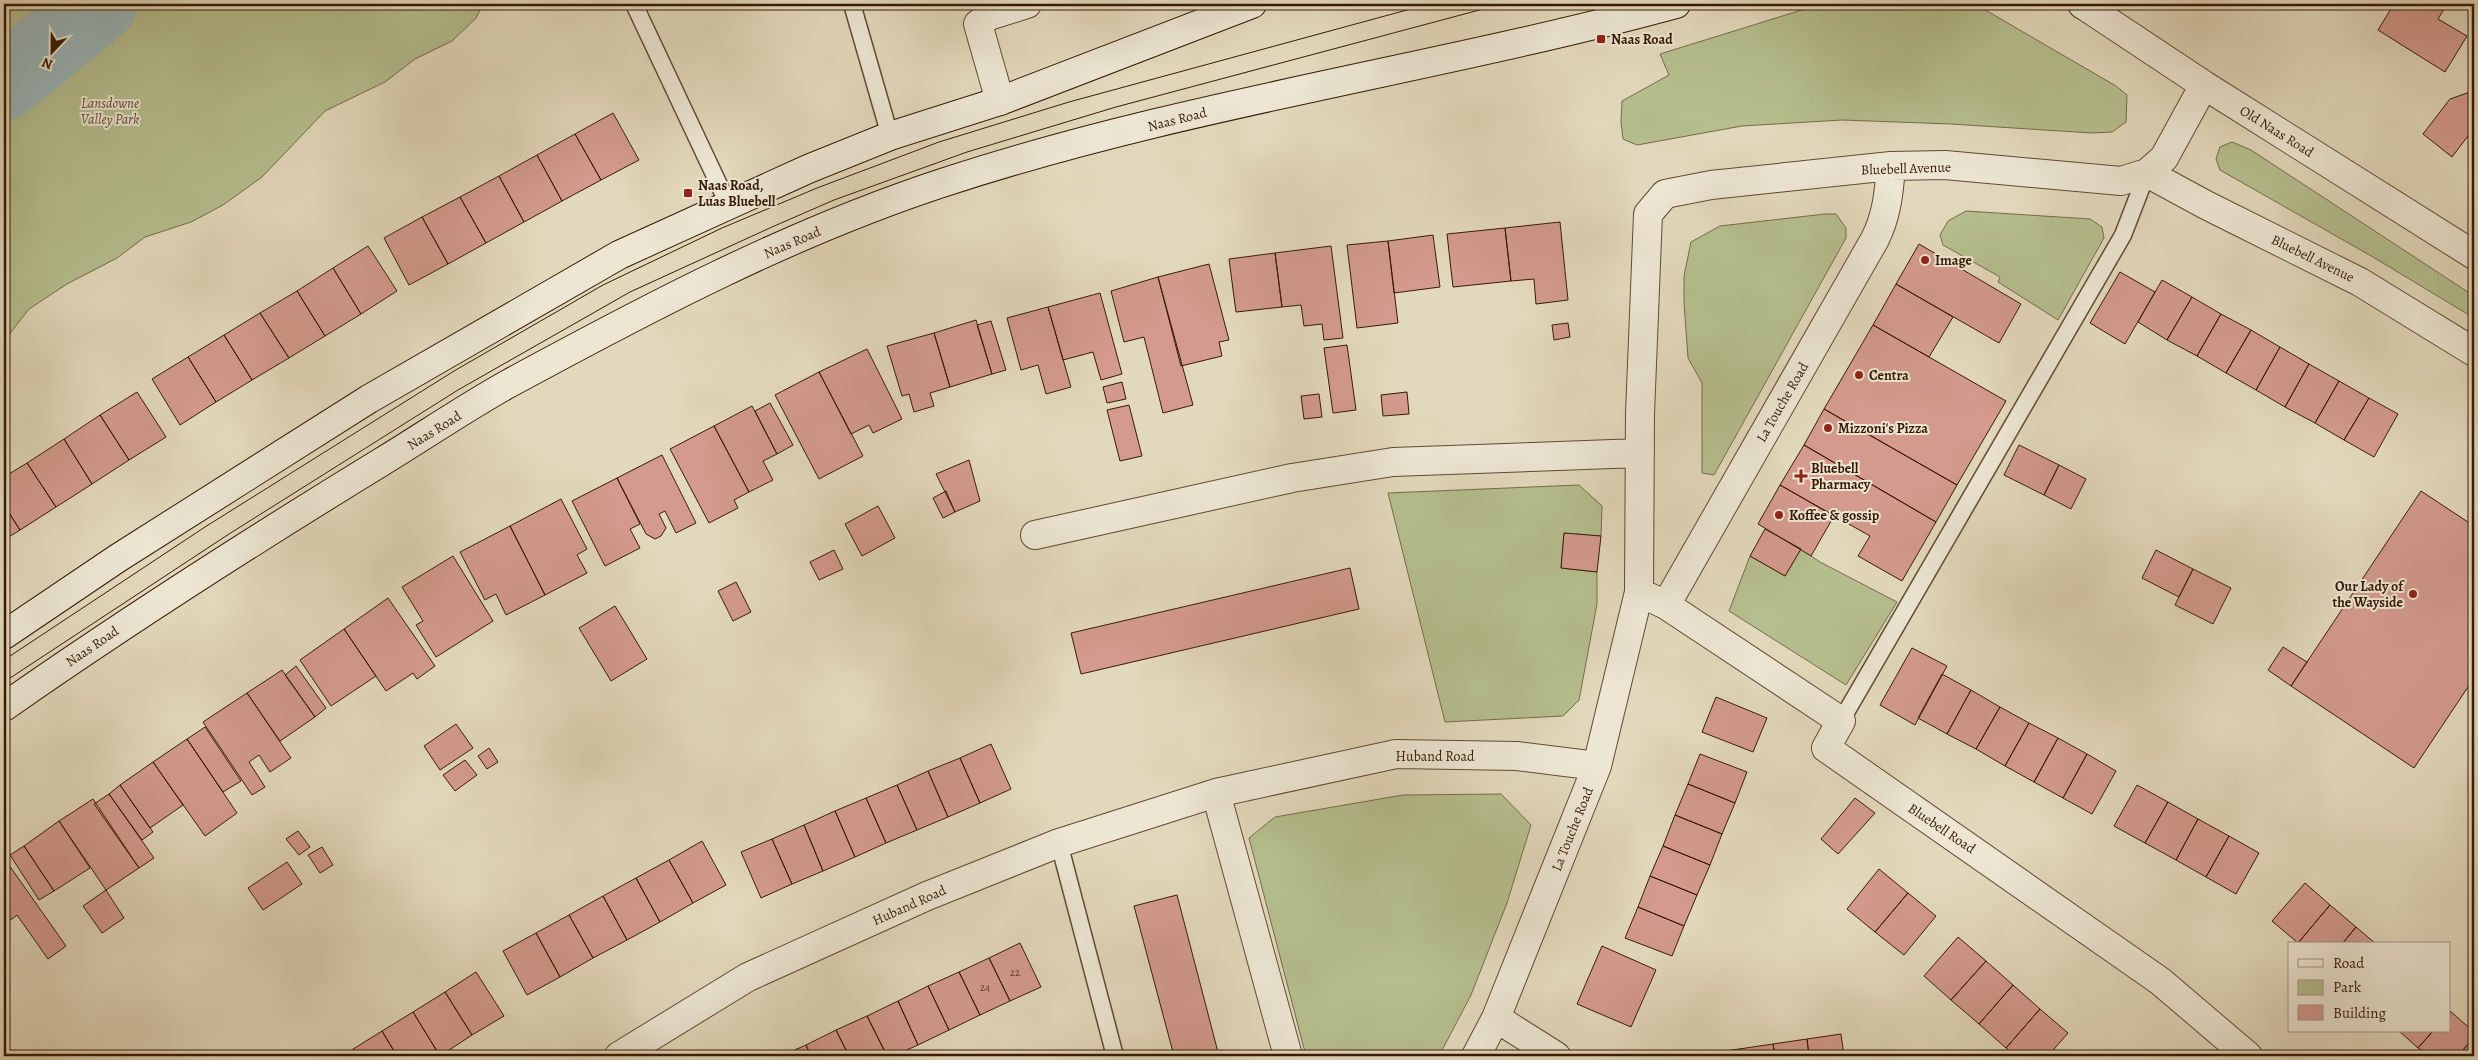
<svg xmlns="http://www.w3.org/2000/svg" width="2478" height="1060" viewBox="0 0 2478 1060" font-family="Alegreya,serif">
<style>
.green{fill:#b5be8e;stroke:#766c4a}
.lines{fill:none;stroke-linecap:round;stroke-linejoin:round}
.river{stroke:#99b7bb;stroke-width:75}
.building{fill:#d39a8d;stroke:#381a05}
.lane-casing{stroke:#624a32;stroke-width:19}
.street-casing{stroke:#624a32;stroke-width:30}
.secondary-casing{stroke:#381a05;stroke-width:30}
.lane{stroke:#ece6d3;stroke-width:16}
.street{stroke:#ece6d3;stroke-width:28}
.secondary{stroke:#ece6d3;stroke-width:28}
.tram{stroke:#381a05;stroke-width:1}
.poi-dot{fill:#8f2418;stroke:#ece6d3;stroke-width:2}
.labels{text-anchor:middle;stroke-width:4;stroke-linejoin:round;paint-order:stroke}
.number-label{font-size:11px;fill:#5f3a27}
.poi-label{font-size:14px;font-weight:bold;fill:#381a05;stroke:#ece6d3;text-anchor:start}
.park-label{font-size:14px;font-style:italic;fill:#5e4b2e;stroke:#ece6d3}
.street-label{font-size:14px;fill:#381a05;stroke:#ece6d3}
</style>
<rect width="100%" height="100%" fill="#e2d8bb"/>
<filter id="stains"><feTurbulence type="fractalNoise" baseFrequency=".004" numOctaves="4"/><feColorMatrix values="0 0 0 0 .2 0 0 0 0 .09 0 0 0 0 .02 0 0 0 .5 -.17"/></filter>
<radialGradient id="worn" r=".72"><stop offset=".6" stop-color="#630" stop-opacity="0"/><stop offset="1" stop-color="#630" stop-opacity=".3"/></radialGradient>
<path class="green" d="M4,4h479l-7,14 -24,23 -37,18 -30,23 -60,29 -63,66 -39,28 -32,17 -46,15 -28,21 -50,26 -38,25 -25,32z
M1821,4h154l141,82 11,9 -1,27 -14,10 -20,1 -141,-9 -109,-4 -100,6 -105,19 -14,-6 -2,-17 1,-21 47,-26 -9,-21z
M2232,142l19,8 223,146v22l-101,-61 -153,-87 -4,-11 4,-12z
M1966,211l124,8 12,8 2,11 -46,82 -60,-38 2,-5 -57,-32 -3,-10 8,-14z
M1825,214h11l10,14v10l-132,237 -12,-2v-90l-14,-25 -4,-55v-27l7,-34 29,-16z
M1579,485l23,21 -1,30 -37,-3 -3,35 36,4v32l-18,96 -16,16 -118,6 -57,-229z
M1801,549l19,13 77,40 -51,83 -117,-74 21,-55 35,20z
M1501,794l30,31 -24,78 -36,92 -32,61h-133l-57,-218 26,-21 128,-22z"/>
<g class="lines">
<path class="river" d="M4,83l96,-79"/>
</g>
<path class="building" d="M2394,4h53l-9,15 29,17 -22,36 -67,-42z
M2470,92l4,3v33l-22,29 -29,-23 27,-35z
M613,113l26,47 -38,20 -26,-46z
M575,134l26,46 -39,21 -25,-46z
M537,155l25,46 -38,21 -25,-46z
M499,176l25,46 -38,21 -26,-46z
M460,197l26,46 -38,21 -26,-47z
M422,217l26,47 -39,21 -25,-47z
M1560,222l8,78 -32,4 -2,-25 -23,2 -6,-53z
M1505,228l6,53 -58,6 -6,-53z
M1433,235l7,52 -46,6 -6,-52z
M1388,241l10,82 -41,5 -10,-83z
M1919,244l102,60 -22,39 -103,-59z
M368,246l29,45 -36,23 -28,-46z
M1331,246l12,92 -19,2 -2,-16 -18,2 -3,-21 -19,2 -7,-54z
M1275,253l7,54 -46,5 -7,-53z
M1209,264l20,76 -10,2 3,14 -41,10 -23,-89z
M333,268l28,46 -36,22 -28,-45z
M2120,272l35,20 -30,52 -35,-21z
M1158,277l35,128 -30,8 -19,-76 -20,5 -13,-51z
M2162,280l30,17 -25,43 -29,-18z
M1896,284l57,33 -24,40 -56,-32z
M297,291l28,45 -36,22 -29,-45z
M1100,293l22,81 -21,6 -8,-28 -30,8 -15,-53z
M2192,297l29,17 -24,42 -30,-16z
M1048,307l23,80 -25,7 -8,-29 -17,5 -14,-52z
M260,313l29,45 -37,22 -28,-45z
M2221,314l30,16 -25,43 -29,-17z
M976,320l16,54 -42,13 -16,-54z
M991,321l15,49 -14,4 -15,-49z
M1568,323l2,14 -16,3 -2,-15z
M1873,325l133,76 -49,84 -133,-76z
M2251,330l29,17 -24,43 -30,-17z
M934,333l16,54 -20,6 4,13 -20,6 -5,-18 -7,2 -15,-50z
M224,335l28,45 -36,22 -28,-45z
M1347,345l9,65 -23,3 -9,-65z
M2280,347l29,17 -24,43 -29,-17z
M867,349l35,70 -29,14 -4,-8 -18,9 -32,-62z
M188,357l28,45 -36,23 -28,-46z
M2309,364l30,17 -24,42 -30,-16z
M819,372l44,84 -44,23 -44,-84z
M2339,381l30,17 -25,42 -29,-17z
M1122,382l4,17 -19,4 -4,-16z
M137,392l29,45 -37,23 -29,-45z
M1407,392l2,22 -26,2 -2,-21z
M1319,394l3,23 -18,2 -3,-23z
M2369,398l29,16 -24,43 -30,-17z
M770,403l23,42 -16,9 -22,-43z
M1129,405l13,51 -22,5 -13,-51z
M752,406l25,48 -14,7 10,19 -24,12 -35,-66z
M1824,409l133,76 -21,37 -132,-77z
M100,415l29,45 -37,24 -28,-45z
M714,426l35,66 -15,8 4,8 -29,15 -39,-74z
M64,439l28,45 -36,23 -29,-44z
M1804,445l132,77 -34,59 -44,-25 12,-20 -90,-51z
M2019,445l40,20 -15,30 -40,-20z
M662,455l34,68 -20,10 -11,-22 -6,3 7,14 -5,8 -6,3 -9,-5 -29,-56z
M969,460l11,41 -25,11 -19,-38z
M27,463l29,44 -36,23 -16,-25v-28z
M2059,465l27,14 -15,30 -27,-14z
M617,478l23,46 -10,5 10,19 -35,18 -33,-65z
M1780,485l54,31 -23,40 -53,-32z
M946,491l9,21 -12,6 -10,-20z
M2421,491l53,35v152l-60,90 -123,-82z
M561,499l26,50 -10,6 10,18 -42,22 -35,-69z
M4,505l16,25 -16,10z
M878,506l17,32 -33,18 -17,-32z
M510,526l35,69 -39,20 -10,-21 -11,6 -25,-48z
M1765,529l36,20 -16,27 -35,-20z
M1564,533l37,3 -4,36 -36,-4z
M834,550l9,19 -24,11 -9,-18z
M2156,550l37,19 -14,28 -37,-19z
M453,556l40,65 -57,36 -20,-32 7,-4 -21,-34z
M1350,568l9,41 -278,65 -10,-41z
M2193,569l38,19 -18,36 -38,-19z
M736,582l15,30 -18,9 -15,-30z
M388,598l47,68 -18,13 -4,-6 -27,18 -42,-62z
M615,606l32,53 -36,22 -32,-53z
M344,629l32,47 -45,30 -31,-46z
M2283,647l24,15 -16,24 -23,-16z
M1912,648l35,18 -32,59 -35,-20z
M296,666l30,42 -11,9 -30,-42z
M282,670l33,47 -35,24 -33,-48z
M1942,674l29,16 -24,44 -29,-16z
M1971,690l29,17 -24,42 -29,-15z
M247,693l44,65 -21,14 -11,-17 -10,7 16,25 -13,8 -49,-73z
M1716,697l51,21 -14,34 -51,-20z
M2000,707l29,16 -24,43 -29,-17z
M2029,723l29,15 -24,44 -29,-16z
M456,724l17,24 -33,22 -16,-24z
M205,727l36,54 -18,11 -36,-53z
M2058,738l29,16 -24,44 -29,-16z
M187,739l50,74 -32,23 -52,-74z
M991,744l20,45 -31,14 -20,-45z
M489,748l9,14 -11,7 -9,-13z
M1700,754l47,18 -12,31 -47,-19z
M2087,754l29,17 -24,43 -29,-16z
M960,758l20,45 -32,14 -20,-46z
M465,760l12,15 -22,16 -12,-16z
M153,762l30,43 -33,23 -30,-43z
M928,771l20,46 -31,13 -20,-45z
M1688,784l47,19 -13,31 -47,-19z
M120,785l33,47 -11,8 -33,-46z
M897,785l20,45 -31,13 -20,-45z
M2137,785l31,17 -23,41 -31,-17z
M109,794l45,64 -15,10 -45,-64z
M866,798l20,45 -31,14 -20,-46z
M1855,798l20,15 -37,41 -17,-15z
M93,799l46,69 -33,22 -47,-69z
M2168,802l30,17 -22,41 -31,-17z
M835,811l20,46 -32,14 -19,-46z
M1675,815l47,19 -12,31 -47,-19z
M2198,819l31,17 -23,41 -30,-17z
M59,821l31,47 -36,23 -30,-45z
M804,825l19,46 -31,13 -20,-45z
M298,831l12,16 -11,8 -13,-16z
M2229,836l30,17 -23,41 -30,-17z
M772,839l20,45 -31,14 -20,-46z
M702,841l24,44 -33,18 -24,-43z
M24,846l30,45 -15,9 -29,-45z
M1663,846l47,19 -13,30 -47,-19z
M322,847l11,18 -13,8 -12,-18z
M4,858l62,88 -18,13 -31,-44 -13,10z
M669,860l24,43 -33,19 -24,-44z
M287,862l15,22 -39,26 -15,-22z
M1879,869l29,24 -33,39 -28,-23z
M1650,876l47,19 -13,31 -46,-19z
M636,878l24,44 -33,18 -24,-44z
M2305,883l25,22 -32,38 -26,-22z
M106,890l18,28 -22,15 -19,-27z
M1908,893l28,23 -32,39 -29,-23z
M1177,895l42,161h-45l-40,-150z
M603,896l24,44 -34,18 -24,-43z
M2330,905l26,22 -14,17h-42l-2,-1z
M1638,907l46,19 -12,30 -47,-18z
M569,915l24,43 -33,19 -24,-44z
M2356,927l20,17h-34z
M536,933l24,44 -33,18 -24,-44z
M1958,937l28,24 -35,39 -27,-24z
M1020,943l21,44 -31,14 -21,-43z
M1602,946l54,24 -25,57 -54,-23z
M989,958l21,43 -30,14 -21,-43z
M1986,961l27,24 -34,39 -28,-24z
M476,972l28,44 -32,19 -27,-43z
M959,972l21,43 -31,15 -21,-44z
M2013,985l27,24 -34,39 -27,-24z
M928,986l21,44 -31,15 -20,-44z
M445,992l27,43 -32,21 -27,-44z
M898,1001l20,44 -25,11h-6l-20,-40z
M2040,1009l28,24 -20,23h-33l-9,-8z
M2450,1011l24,21v5l-16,19h-30l-10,-8 15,-17h16z
M413,1012l27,44h-43l-15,-25z
M867,1016l20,40h-38l-13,-26z
M836,1030l13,26h-38l-5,-11z
M382,1031l15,25h-44l-3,-5z
M2399,1031h34l-15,17z
M1841,1034l3,22h-35l-2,-17z
M2474,1037v19h-16z
M1807,1039l2,17h-34l-2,-12z
M1773,1044l2,12h-35l-1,-7z
M806,1045l5,11h-30z
M1739,1049l1,7h-34l-1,-2z
M350,1051l3,5h-11z"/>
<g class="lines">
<defs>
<path id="lane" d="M634,4l94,200
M852,4l38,132
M1841,721l282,-486 24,-62
M1059,843l56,213"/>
<path id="street" d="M2082,4l122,81 270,170
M1000,101l-22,-77 11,-8 38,-12
M2147,173l59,32 154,77 114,70
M1035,535l257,-57 101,-16 247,-9
M1649,597l17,8 209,-366c12,-24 14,-47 16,-73
M1666,605l175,116 -15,27 334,233 88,75
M1216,793l72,263
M1496,1018l60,38
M619,1056l129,-79 179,-81 132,-53 157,-50 180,-39 121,2 80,10
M1476,1056l20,-38 101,-252 42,-174 1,-178 8,-200 17,-20 46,-9 180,-19 54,-1 176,16 26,-8 17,-15 40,-73"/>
<path id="secondary" d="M2083,4v1
M4,635l114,-77 251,-159 250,-144 189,-86 82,-33 110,-35 252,-97
M4,707c123,-86 250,-167 379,-246 41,-25 82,-53 125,-77 140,-76 282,-151 434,-201 240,-79 491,-113 734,-179"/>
</defs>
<use href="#lane" class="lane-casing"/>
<use href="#street" class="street-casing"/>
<use href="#secondary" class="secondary-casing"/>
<use href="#lane" class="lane"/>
<use href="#street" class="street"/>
<use href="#secondary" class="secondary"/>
<path class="tram" d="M4,660l201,-133 249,-156 149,-86 119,-57 95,-40 122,-46 130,-40 360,-98
M4,682l225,-148 229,-144 172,-98 142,-65 62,-27 133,-48 149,-45 386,-103"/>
</g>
<g class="poi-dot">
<rect x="1596" y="34" width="10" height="10" rx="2.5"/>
<rect x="683" y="188" width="10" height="10" rx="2.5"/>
<circle cx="1925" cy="260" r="5"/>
<circle cx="1859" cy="375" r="5"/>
<circle cx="1828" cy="428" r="5"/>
<path d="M1798.5 468.5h5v5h5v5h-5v5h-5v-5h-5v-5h5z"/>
<circle cx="1779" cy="515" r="5"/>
<circle cx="2413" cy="594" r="5"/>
</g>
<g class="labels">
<g class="number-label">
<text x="1015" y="976">22</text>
<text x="985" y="991">24</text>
</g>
<g class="poi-label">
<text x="1611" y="44">Naas Road</text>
<text x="698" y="190">Naas Road,<tspan x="698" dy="16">Luas Bluebell</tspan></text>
<text x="1935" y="265">Image</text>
<text x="1869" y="380">Centra</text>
<text x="1838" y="433">Mizzoni's Pizza</text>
<text x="1811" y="473">Bluebell<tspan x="1811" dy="16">Pharmacy</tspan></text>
<text x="1789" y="520">Koffee &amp; gossip</text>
<text x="2403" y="591" text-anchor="end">Our Lady of<tspan x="2403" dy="16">the Wayside</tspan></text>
</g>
<g class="park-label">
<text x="110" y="108">Lansdowne<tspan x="110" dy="16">Valley Park</tspan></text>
</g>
<g class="street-label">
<text transform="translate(1177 119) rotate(-14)" y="5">Naas Road</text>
<text transform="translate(2277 131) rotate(32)" y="5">Old Naas Road</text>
<text transform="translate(1906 168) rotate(-2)" y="5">Bluebell Avenue</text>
<text transform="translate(792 242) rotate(-23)" y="5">Naas Road</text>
<text transform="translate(2313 258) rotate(26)" y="5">Bluebell Avenue</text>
<text transform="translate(1782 402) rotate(-60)" y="5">La Touche Road</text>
<text transform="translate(434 430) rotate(-32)" y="5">Naas Road</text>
<text transform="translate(92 646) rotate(-34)" y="5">Naas Road</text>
<text x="1435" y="761">Huband Road</text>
<text transform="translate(1942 828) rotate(34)" y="5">Bluebell Road</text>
<text transform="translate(1572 829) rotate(-68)" y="5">La Touche Road</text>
<text transform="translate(909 905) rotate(-24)" y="5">Huband Road</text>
</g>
</g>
<rect width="2478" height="1060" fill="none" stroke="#e2d8bb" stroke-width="20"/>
<rect x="5" y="5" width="2468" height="1050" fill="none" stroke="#381a05" stroke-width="2.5"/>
<rect x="10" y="10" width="2458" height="1040" fill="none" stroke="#381a05"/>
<rect x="2288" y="942" width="162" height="90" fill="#ece6d3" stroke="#a49481"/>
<rect x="2298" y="959" width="25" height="8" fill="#ece6d3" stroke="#a49481"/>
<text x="2333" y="968" font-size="15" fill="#381a05">Road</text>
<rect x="2298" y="980" width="25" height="15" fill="#b5be8e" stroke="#a49481"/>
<text x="2333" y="992" font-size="15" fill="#381a05">Park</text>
<rect x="2298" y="1005" width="25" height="15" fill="#d39a8d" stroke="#a49481"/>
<text x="2333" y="1018" font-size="15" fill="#381a05">Building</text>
<g transform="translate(52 52) rotate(202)" stroke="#ece6d3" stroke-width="4" paint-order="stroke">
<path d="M0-4L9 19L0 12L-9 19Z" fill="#381a05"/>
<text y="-8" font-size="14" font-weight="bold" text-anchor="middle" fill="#381a05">N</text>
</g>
<rect width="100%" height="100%" filter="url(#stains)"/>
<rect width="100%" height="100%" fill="url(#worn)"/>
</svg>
